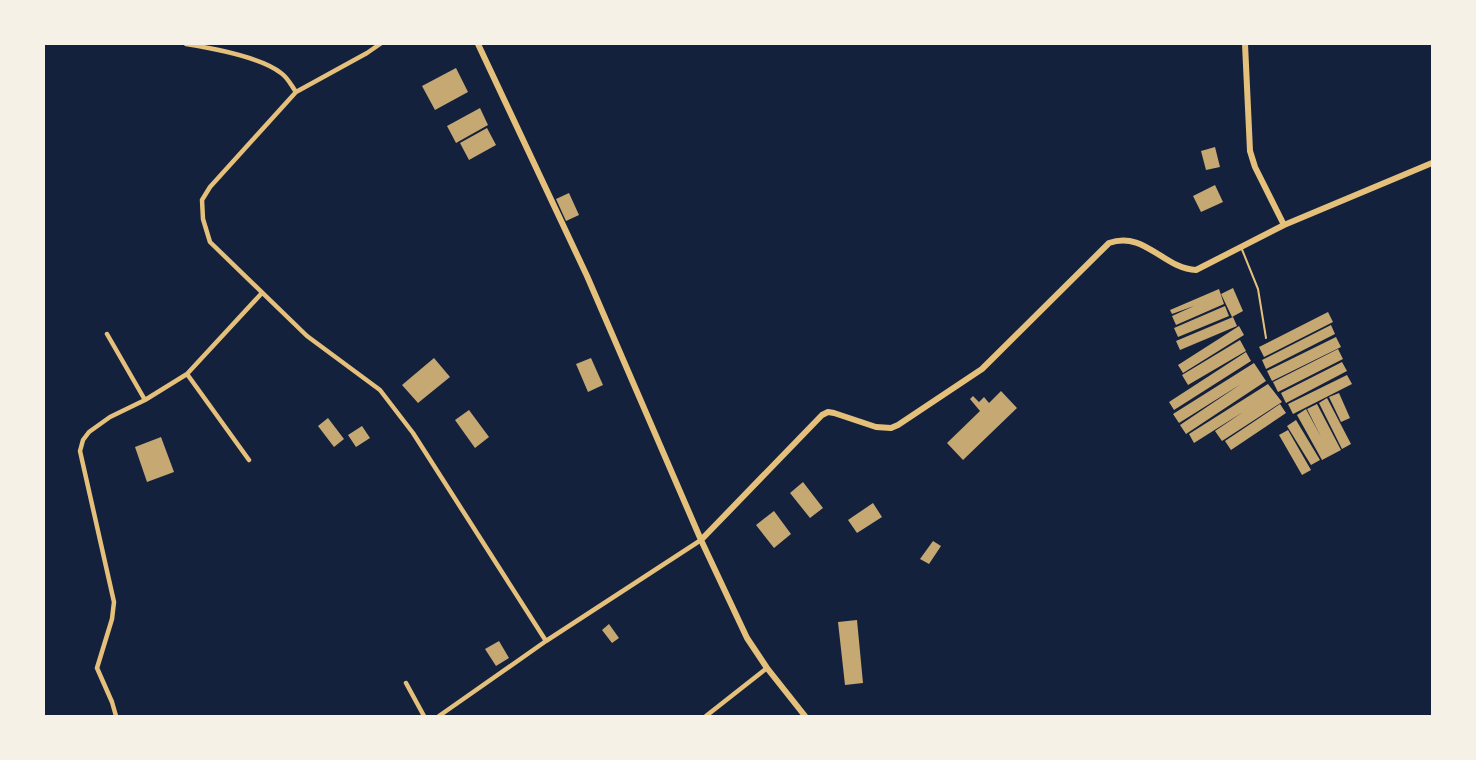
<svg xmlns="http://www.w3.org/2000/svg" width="1476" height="760" viewBox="0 0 1476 760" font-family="Commissioner,sans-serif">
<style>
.building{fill:#c6a872}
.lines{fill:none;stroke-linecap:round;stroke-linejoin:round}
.service{stroke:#e5c07b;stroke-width:2}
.minor{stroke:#e5c07b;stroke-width:4.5}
.tertiary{stroke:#e5c07b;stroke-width:6}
</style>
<rect width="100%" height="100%" fill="#14213d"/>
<path class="building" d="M456,68l12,24 -33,18 -13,-24z
M480,108l8,17 -32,18 -9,-17z
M487,128l9,17 -27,15 -9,-17z
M1215,147l5,20 -14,3 -5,-19z
M1215,185l8,17 -22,10 -8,-16z
M569,193l10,22 -13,6 -10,-22z
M1233,288l10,23 -11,6 -11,-23z
M1219,289l5,15 -48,21 -4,-9 22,-10 -22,8 -2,-4z
M1225,306l4,10 -51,21 -4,-9z
M1328,312l5,10 -69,35 -5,-10z
M1233,317l4,9 -57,24 -4,-9z
M1331,325l4,9 -69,35 -4,-9z
M1239,326l5,9 -61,38 -5,-8z
M1336,337l5,10 -69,34 -5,-10z
M1240,340l6,11 -58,34 -6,-10z
M1338,349l5,10 -65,33 -5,-10z
M1246,352l5,9 -77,49 -5,-8z
M434,358l16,19 -32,26 -16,-18z
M591,358l12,27 -15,7 -12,-28z
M1342,362l5,9 -61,32 -5,-10z
M1254,363l12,18 -80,53 -6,-9 61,-41 -62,39 -6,-9z
M1347,375l5,9 -59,30 -5,-10z
M1268,384l14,18 -60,39 -7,-10 28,-19 -49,31 -5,-9z
M1001,391l16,17 -54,52 -16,-17 33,-32 -10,-12 3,-3 6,6 5,-5 5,6z
M1339,393l11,25 -9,4 -12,-25z
M1327,398l24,46 -9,5 -23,-46z
M1280,404l6,9 -55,37 -6,-9z
M1317,404l24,46 -19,10 -25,-45 9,-6 15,28 -14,-28z
M469,410l20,27 -14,11 -20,-28z
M328,418l16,21 -10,8 -16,-21z
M1296,420l24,40 -9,5 -24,-39z
M362,426l8,12 -14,9 -8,-12z
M1288,430l23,40 -9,5 -23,-40z
M161,437l13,35 -27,10 -12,-35z
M803,482l20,26 -13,10 -20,-25z
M873,503l9,14 -25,16 -9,-13z
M774,511l17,23 -17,14 -18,-23z
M933,541l8,5 -12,18 -9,-5z
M857,620l6,63 -18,2 -7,-63z
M609,624l10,14 -7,5 -10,-13z
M499,641l10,17 -13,8 -11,-17z"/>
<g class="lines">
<path class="service" d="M1241,247l17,42 8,49"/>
<path class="minor" d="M186,44c25,4 75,13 95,29 7,5 10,12 15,19
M380,44l-13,9 -71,39 -86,95 -8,13 1,19 7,23 97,94 73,54 33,43 133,208
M107,334l38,66
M187,374l62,86
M406,683l18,33
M116,716l-4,-14 -15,-34 15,-49 2,-17 -34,-151 3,-11 6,-8 21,-15 35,-17 42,-26 74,-80
M439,716l107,-75 155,-101
M706,716l61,-48"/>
<path class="tertiary" d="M478,44l109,232 114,264 46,98 20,30 38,48
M1245,44l5,107 5,16 29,58
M701,540l121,-125 6,-3 6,1 42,14 15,1 7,-3 84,-56 127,-126c35,-13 55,26 87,27l88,-45 148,-62"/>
</g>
<rect width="1476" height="760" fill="none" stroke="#f6f1e7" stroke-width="90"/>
</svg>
